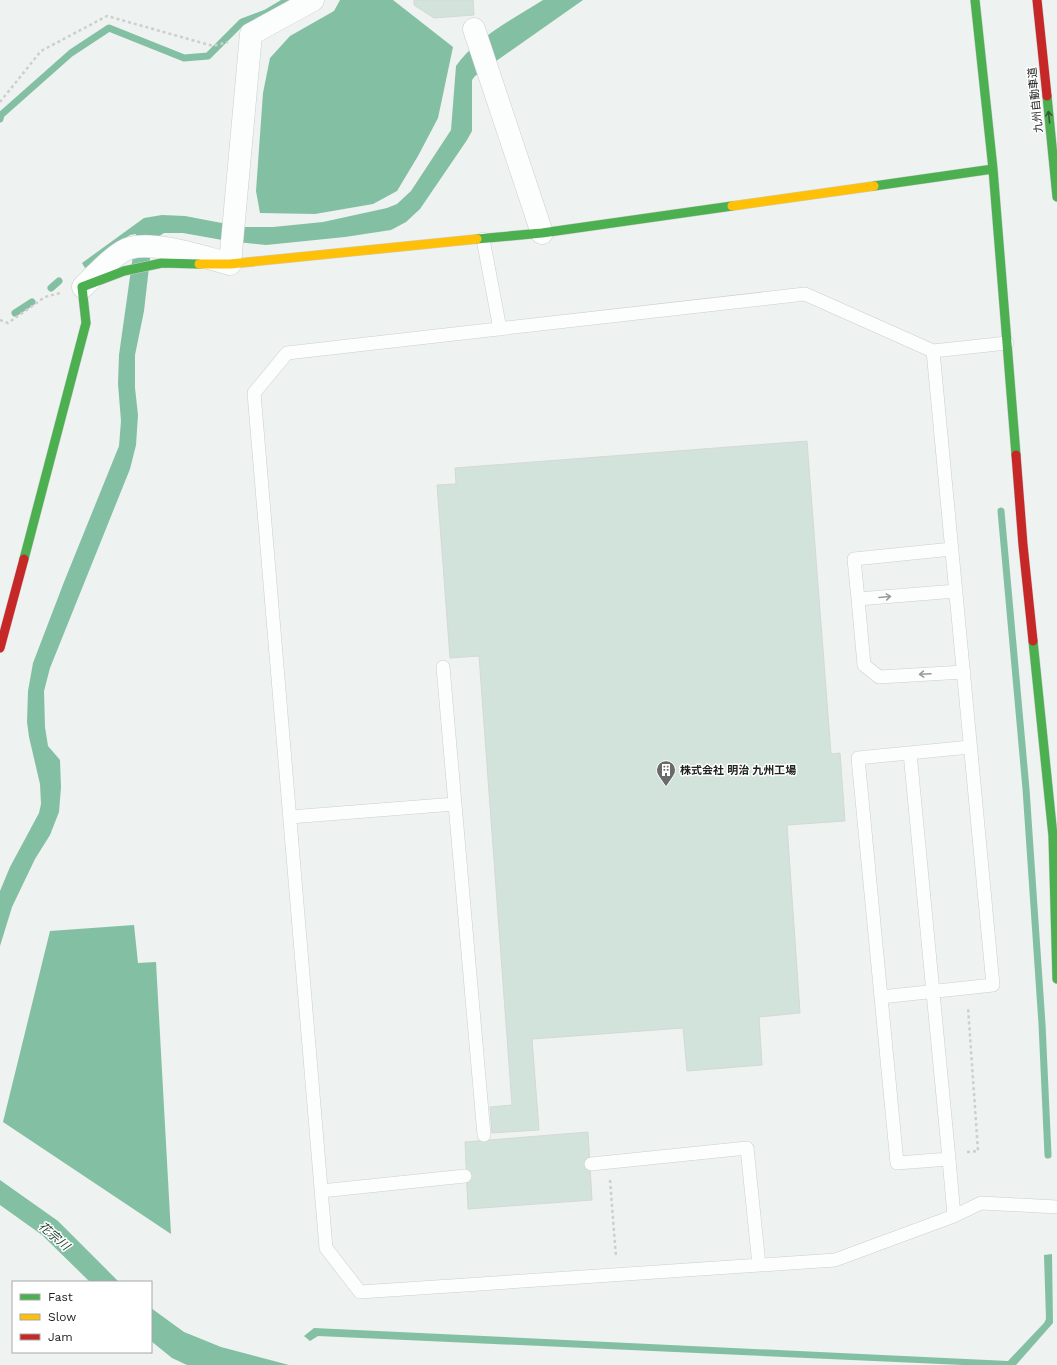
<svg xmlns="http://www.w3.org/2000/svg" width="1057" height="1365" viewBox="0 0 1057 1365" font-family="'Work Sans','Noto Sans JP',sans-serif">
<style>
.water{fill:#83bfa3}
.lines{fill:none;stroke-linecap:round;stroke-linejoin:round}
.stream{stroke:#83bfa3;stroke-width:7}
.building{fill:#d1e3da;stroke:#d5d8d7}
.lane-casing{stroke:#cccfcd;stroke-width:14}
.street-casing{stroke:#cccfcd;stroke-width:23}
.fast-casing{stroke:#cccfcd;stroke-width:10}
.slow-casing{stroke:#cccfcd;stroke-width:10}
.jam-casing{stroke:#cccfcd;stroke-width:10}
.path{stroke:#cdcfcd;stroke-width:2.5;stroke-dasharray:3 3;stroke-linecap:butt}
.lane{stroke:#fcfdfd;stroke-width:13}
.street{stroke:#fcfdfd;stroke-width:22}
.fast{stroke:#4caf50;stroke-width:9}
.slow{stroke:#ffc107;stroke-width:9}
.jam{stroke:#c62828;stroke-width:9}
.oneway{stroke:#325b34}
.oneway2{stroke:#999b9a}
.labels{text-anchor:middle;stroke-width:3;stroke-linejoin:round;paint-order:stroke}
.street-label{font-size:11px;fill:#202322;stroke:#fff}
.poi-label{font-size:11px;font-weight:bold;fill:#202322;stroke:#fff;text-anchor:start}
.water-label{font-size:12px;font-style:italic;fill:#1c4130;stroke:#fff}
</style>
<rect width="100%" height="100%" fill="#eef2f0"/>
<path class="water" d="M340,0h53l60,47 -15,71 -20,38 -21,35 -24,13 -58,10 -55,-1 -4,-22 7,-98 7,-35 20,-22 44,-25z
M543,0h40l-108,76 -3,4v51l-5,9 -47,69 -14,13 -15,8 -46,7 -79,8 -38,-4 -45,-8h-19l-12,8 -8,70 -9,44v33l3,27 -2,30 -6,24 -80,199 -6,23 1,36 3,19 12,14 1,27 -2,25 -9,23 -15,24 -23,48 -12,39v-55l10,-24 29,-54 2,-9 -1,-20 -11,-47 -2,-15 1,-31 5,-28 31,-81 55,-136 2,-25 -3,-37 1,-29 17,-121 -6,1 -45,33 -3,-5 62,-45 18,-3 23,1 58,11h30l50,-5 64,-14 10,-4 14,-13 40,-61 5,-64c18,-27 60,-49 87,-66z
M134,925l4,38 18,-1 15,272 -168,-112 47,-191z
M0,1180l58,41 61,61h-29l-48,-47 -42,-30z
M1052,1254l1,69 -37,42h-53l-645,-29 -8,5 -6,-5 10,-8 694,33 36,-38 2,-4 -2,-64z
M151,1308l33,24 37,15 68,18h-102l-15,-7 -21,-17z"/>
<g class="lines">
<path class="stream" d="M0,119l1,-4 70,-62 38,-25 75,30 24,-2 34,-34 24,-9 22,-13
M51,288l8,-7
M15,313l17,-11
M1001,511l25,278 16,235 6,131"/>
</g>
<path class="building" d="M414,0h59l1,15 -40,3 -20,-13z
M807,441l24,313 9,-1 5,68 -58,4 13,188 -41,4 3,48 -75,6 -4,-43 -151,11 7,91 -47,3 -2,-26 22,-2 -33,-449 -29,2 -13,-173 19,-1 -1,-16z
M588,1132l4,68 -124,9 -3,-67z"/>
<g class="lines">
<defs>
<path id="lane" d="M483,239l17,90
M1007,343l-74,8 -128,-57 -518,59 -33,40 72,855 34,44 475,-32 119,-44 27,-13 76,4
M956,591l-98,8 6,66 15,12 85,-5
M858,599l-4,-40 98,-10
M443,667l41,468
M910,753l39,406 -52,4 -39,-405 112,-11
M290,817l165,-13
M881,997l112,-12 -60,-634
M949,1159l5,57
M591,1164l156,-16 12,117
M321,1191l144,-15"/>
<path id="street" d="M474,29l68,204
M83,287c10,-10 34,-36 47,-39 27,-7 72,9 100,16l21,-230 62,-34"/>
<path id="fast" d="M975,0l18,169 23,286
M1047,96l10,101
M874,186l119,-17
M477,239l65,-6 190,-27
M24,559l62,-236 -4,-36 42,-16 38,-8 37,1
M1033,641l20,195 4,143"/>
<path id="slow" d="M732,206l142,-20
M199,264h31l247,-25"/>
<path id="jam" d="M1037,0l10,96
M1016,455l7,90 10,96
M0,648l24,-89"/>
</defs>
<use href="#lane" class="lane-casing"/>
<use href="#street" class="street-casing"/>
<use href="#fast" class="fast-casing"/>
<use href="#slow" class="slow-casing"/>
<use href="#jam" class="jam-casing"/>
<path class="path" d="M0,102l41,-51 66,-35 106,30 15,-4
M0,320l8,3 37,-26 15,-4
M967,1152l11,-1 -10,-144
M610,1180l6,77"/>
<use href="#lane" class="lane"/>
<use href="#street" class="street"/>
<use href="#fast" class="fast"/>
<use href="#slow" class="slow"/>
<use href="#jam" class="jam"/>
</g>
<defs><path id="oneway-shaft" d="M-6 0H5M1.5-3L5.5 0L1.5 3" fill="none" stroke-width="1.6" stroke-linecap="round" stroke-linejoin="round"/></defs>
<use class="oneway" href="#oneway-shaft" transform="translate(1049 117) rotate(-96)"/>
<g class="oneway2">
<use href="#oneway-shaft" transform="translate(885 597) rotate(-5)"/>
<use href="#oneway-shaft" transform="translate(925 674) rotate(177)"/>
</g>
<defs>
<symbol id="building-pin" viewBox="-11 -11 22 30"><path d="M0 17L-7.5 6A9.5 9.5 0 1 1 7.5 6Z" fill="#686b6a" stroke="#fff"/><path d="M-4-6H4V6H1V3H-1V6H-4ZM-2.5-4.3h1.7v1.8h-1.7ZM.8-4.3h1.7v1.8H.8ZM-2.5-1h1.7V.8h-1.7ZM.8-1h1.7V.8H.8Z" fill="#fff"/></symbol>
</defs>
<g fill-rule="evenodd">
<use href="#building-pin" x="655" y="759" width="22" height="30"/>
</g>
<g class="labels">
<g class="street-label">
<text transform="translate(1035 100) rotate(-96)" y="4">九州自動車道</text>
</g>
<g class="poi-label">
<text x="680" y="774">株式会社 明治 九州工場</text>
</g>
<g class="water-label">
<text transform="translate(54 1236) rotate(41)" y="4">花宗川</text>
</g>
</g>
<rect x="12" y="1281" width="140" height="72" fill="#ffffff" stroke="#a6a7a7"/>
<rect x="20" y="1294" width="20" height="6" fill="#4caf50" stroke="#a6a7a7"/>
<text x="48" y="1301" font-size="12" fill="#202322">Fast</text>
<rect x="20" y="1314" width="20" height="6" fill="#ffc107" stroke="#a6a7a7"/>
<text x="48" y="1321" font-size="12" fill="#202322">Slow</text>
<rect x="20" y="1334" width="20" height="6" fill="#c62828" stroke="#a6a7a7"/>
<text x="48" y="1341" font-size="12" fill="#202322">Jam</text>
</svg>
